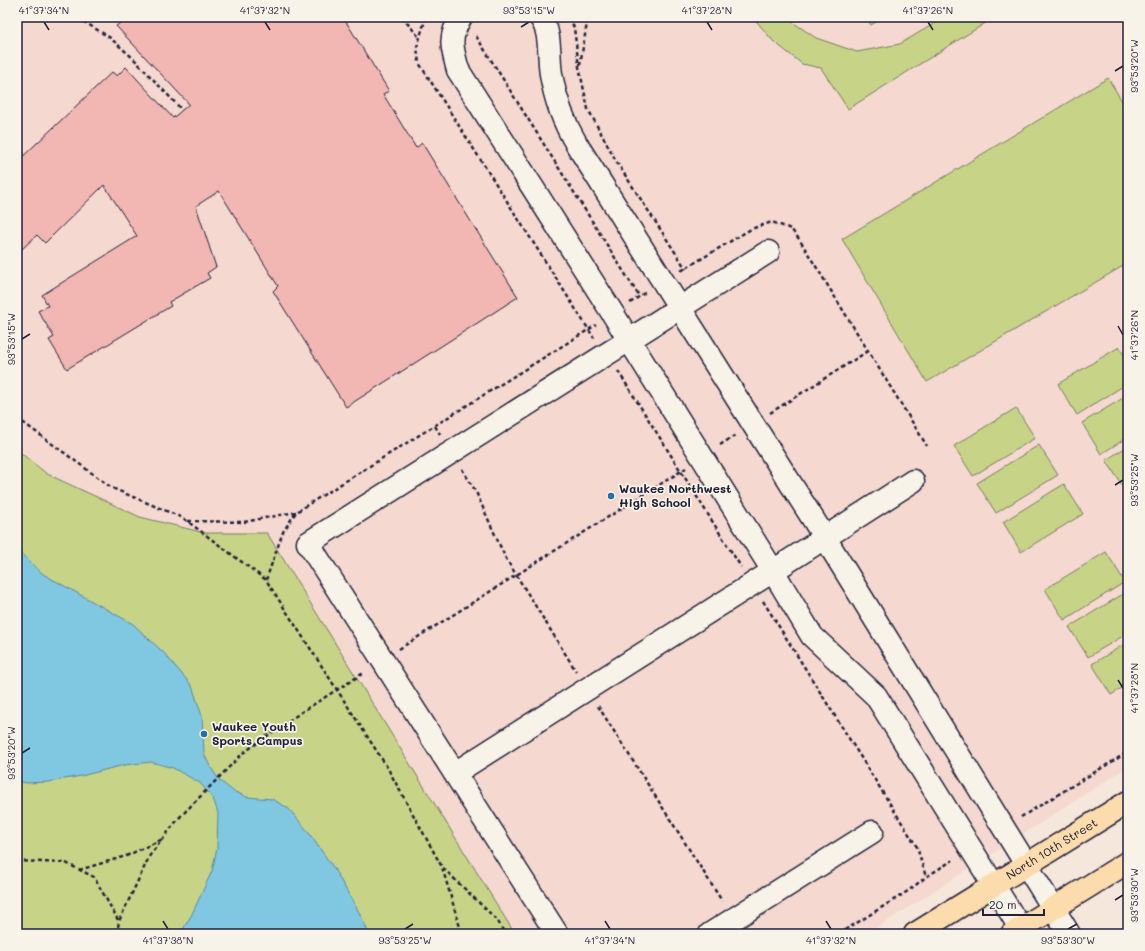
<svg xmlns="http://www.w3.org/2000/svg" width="1145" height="951" viewBox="0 0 1145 951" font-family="Mali,sans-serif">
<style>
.built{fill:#f5d8d0}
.green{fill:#c7d487;stroke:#747b61}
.water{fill:#80c7e1;stroke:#5a859f}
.building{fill:#f2b6b3;stroke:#22223b}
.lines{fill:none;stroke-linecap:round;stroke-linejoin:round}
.minor-casing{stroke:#22223b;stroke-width:25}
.major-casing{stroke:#22223b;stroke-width:25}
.path{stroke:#22223b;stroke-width:2.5;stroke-dasharray:4 3;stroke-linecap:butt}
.minor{stroke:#f7f3e8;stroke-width:22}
.major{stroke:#fcdcac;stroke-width:22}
.ticks{fill:none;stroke:#22223b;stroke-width:1.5}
.poi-dot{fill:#1f6fb2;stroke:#f7f3e8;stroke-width:1.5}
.labels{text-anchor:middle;stroke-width:3.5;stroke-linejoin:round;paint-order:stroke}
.poi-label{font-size:12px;font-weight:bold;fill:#22223b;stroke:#f7f3e8;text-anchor:start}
.street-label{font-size:12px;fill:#22223b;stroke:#f7f3e8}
.neatline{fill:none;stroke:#22223b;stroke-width:1.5}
.ticks-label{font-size:10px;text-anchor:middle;fill:#22223b}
</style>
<rect width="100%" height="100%" fill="#f6e7dd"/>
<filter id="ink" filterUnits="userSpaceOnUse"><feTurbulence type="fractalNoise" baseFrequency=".025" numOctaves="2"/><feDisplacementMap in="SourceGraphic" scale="8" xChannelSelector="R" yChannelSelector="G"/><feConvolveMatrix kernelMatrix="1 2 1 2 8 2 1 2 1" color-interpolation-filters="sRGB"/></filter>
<g filter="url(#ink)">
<path class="built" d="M17,17h1111v750l-261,167h-352l-248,-400 -62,-1 -65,-16 -93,-43 -30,-24z"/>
<path class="green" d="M753,17h32l31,21 41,14 43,-8 45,-27h50l-147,92 -27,-41 -19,-4 -30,-24z
M866,17h18l-13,8z
M1108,78l20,33v152l-201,119 -85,-143z
M1119,347l9,14v22l-51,32 -19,-31z
M1128,395v42l-27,17 -19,-31z
M1016,408l19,30 -62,38 -19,-30z
M1039,445l19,30 -62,38 -19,-30z
M1128,446v42l-3,2 -19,-30z
M17,450l30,24 93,43 65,16h62l248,401h-498z
M1064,484l19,30 -62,38 -18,-30z
M1106,552l19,30 -61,38 -19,-31z
M1128,591v42l-40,24 -19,-30z
M1128,642v42l-17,11 -19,-31z"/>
<path class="water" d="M17,550l26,24 90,50 31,29 28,33 10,30 2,38 6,12 9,14 14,11 14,6 25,2 16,9 18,21 27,38 26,45 10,22h-189l11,-18 21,-45 5,-23 1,-35 -5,-15 -13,-15 -27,-15 -22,-6 -27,3 -43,11 -32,6 -23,1 -9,-2z"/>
<path class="building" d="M114,17h229l46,74 -6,3 33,54 6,-5 96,154 -172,110 -73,-116 5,-5 -59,-95 -23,15 20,61 -9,6 3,5 -41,24 2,4 -104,63 -18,-29 5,-3 -16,-26 10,-5 -6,-11 95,-59 -33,-51 -59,58 -8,-8 -15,14 -5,-5v-82l95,-90 5,4 9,-9 47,51 16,-14 -73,-78 4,-3z"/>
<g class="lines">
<defs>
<path id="minor" d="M461,17c-13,21 -9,31 -3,53l155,244 160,257 39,65 64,60 148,238
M540,17c12,15 8,39 11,57 4,25 13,49 26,71l248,393 244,396
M455,773l318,-202 140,-90
M557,934l-249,-391 460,-291
M710,934l162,-102"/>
<g id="major">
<path id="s1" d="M915,934l213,-132"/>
<path d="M1012,934l116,-72"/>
</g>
</defs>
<use href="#minor" class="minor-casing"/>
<use href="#major" class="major-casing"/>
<path class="path" d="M70,17l16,6 23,14 24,21 49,52
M402,17l17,20
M426,17l-9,30 2,16 175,275
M570,17l4,11 5,39 9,42 28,52 70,108
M476,36l163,260
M580,65l8,-48
M681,271l70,-42 21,-7 19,7 8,10 128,207
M630,303l16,-11
M618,371l123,196
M770,413l98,-62
M17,418l95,70 71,30 83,62 121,187 55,100 20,67
M435,426l5,8
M720,445l16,-10
M462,469l14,23 29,65 71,114
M188,521l56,1 52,-10
M266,580l17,-48 13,-20 300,-187
M763,601l154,246 9,30
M399,649l287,-181
M598,706l124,195
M1021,817l107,-65
M17,861l49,2 28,14 24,43
M443,868l54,52 8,14
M79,870l47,-14 37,-17
M117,934l2,-13 31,-66 29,-37 64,-65 57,-40 65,-41
M839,934l69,-43 18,-14 27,-17"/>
<use href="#minor" class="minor"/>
<use href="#major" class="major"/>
</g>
</g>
<path class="ticks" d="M44,22l5,8M265,22l5,8M707,22l5,8M928,22l5,8M521,27l8,-5M1115,71l8,-5M1118,326l5,9M22,339l8,-5M1115,485l8,-5M1118,680l5,8M22,753l8,-5M1115,900l8,-5M163,921l5,8M605,921l5,8M826,921l5,8M405,929l8,-5M1068,929l9,-5"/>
<g class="poi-dot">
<circle cx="611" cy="496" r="4"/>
<circle cx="204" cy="734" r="4"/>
</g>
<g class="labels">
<g class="poi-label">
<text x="619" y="493">Waukee Northwest<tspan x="619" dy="14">High School</tspan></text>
<text x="212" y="731">Waukee Youth<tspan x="212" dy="14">Sports Campus</tspan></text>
</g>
<g class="street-label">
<text dy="4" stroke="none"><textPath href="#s1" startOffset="161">North 10th Street</textPath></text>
</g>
</g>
<rect width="1145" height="951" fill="none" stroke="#f7f3e8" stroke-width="44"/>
<path d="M983 909v6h61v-6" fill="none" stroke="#22223b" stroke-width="2"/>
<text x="989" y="909" font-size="12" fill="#22223b" stroke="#f7f3e8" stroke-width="3" paint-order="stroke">20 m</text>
<rect x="22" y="22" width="1101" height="907" class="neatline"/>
<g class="ticks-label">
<text x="44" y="14">41°37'34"N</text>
<text x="265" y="14">41°37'32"N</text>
<text x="529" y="14">93°53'15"W</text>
<text x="707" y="14">41°37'28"N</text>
<text x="928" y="14">41°37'26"N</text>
<text transform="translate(1134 66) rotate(-90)" y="4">93°53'20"W</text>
<text transform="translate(1134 335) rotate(-90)" y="4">41°37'26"N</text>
<text transform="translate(11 339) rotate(-90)" y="4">93°53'15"W</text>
<text transform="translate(1134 480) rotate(-90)" y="4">93°53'25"W</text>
<text transform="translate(1134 688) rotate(-90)" y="4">41°37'28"N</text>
<text transform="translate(11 753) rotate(-90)" y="4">93°53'20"W</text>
<text transform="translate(1134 895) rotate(-90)" y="4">93°53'30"W</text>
<text x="168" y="944">41°37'38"N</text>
<text x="405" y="944">93°53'25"W</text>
<text x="610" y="944">41°37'34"N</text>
<text x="831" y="944">41°37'32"N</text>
<text x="1068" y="944">93°53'30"W</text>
</g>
</svg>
